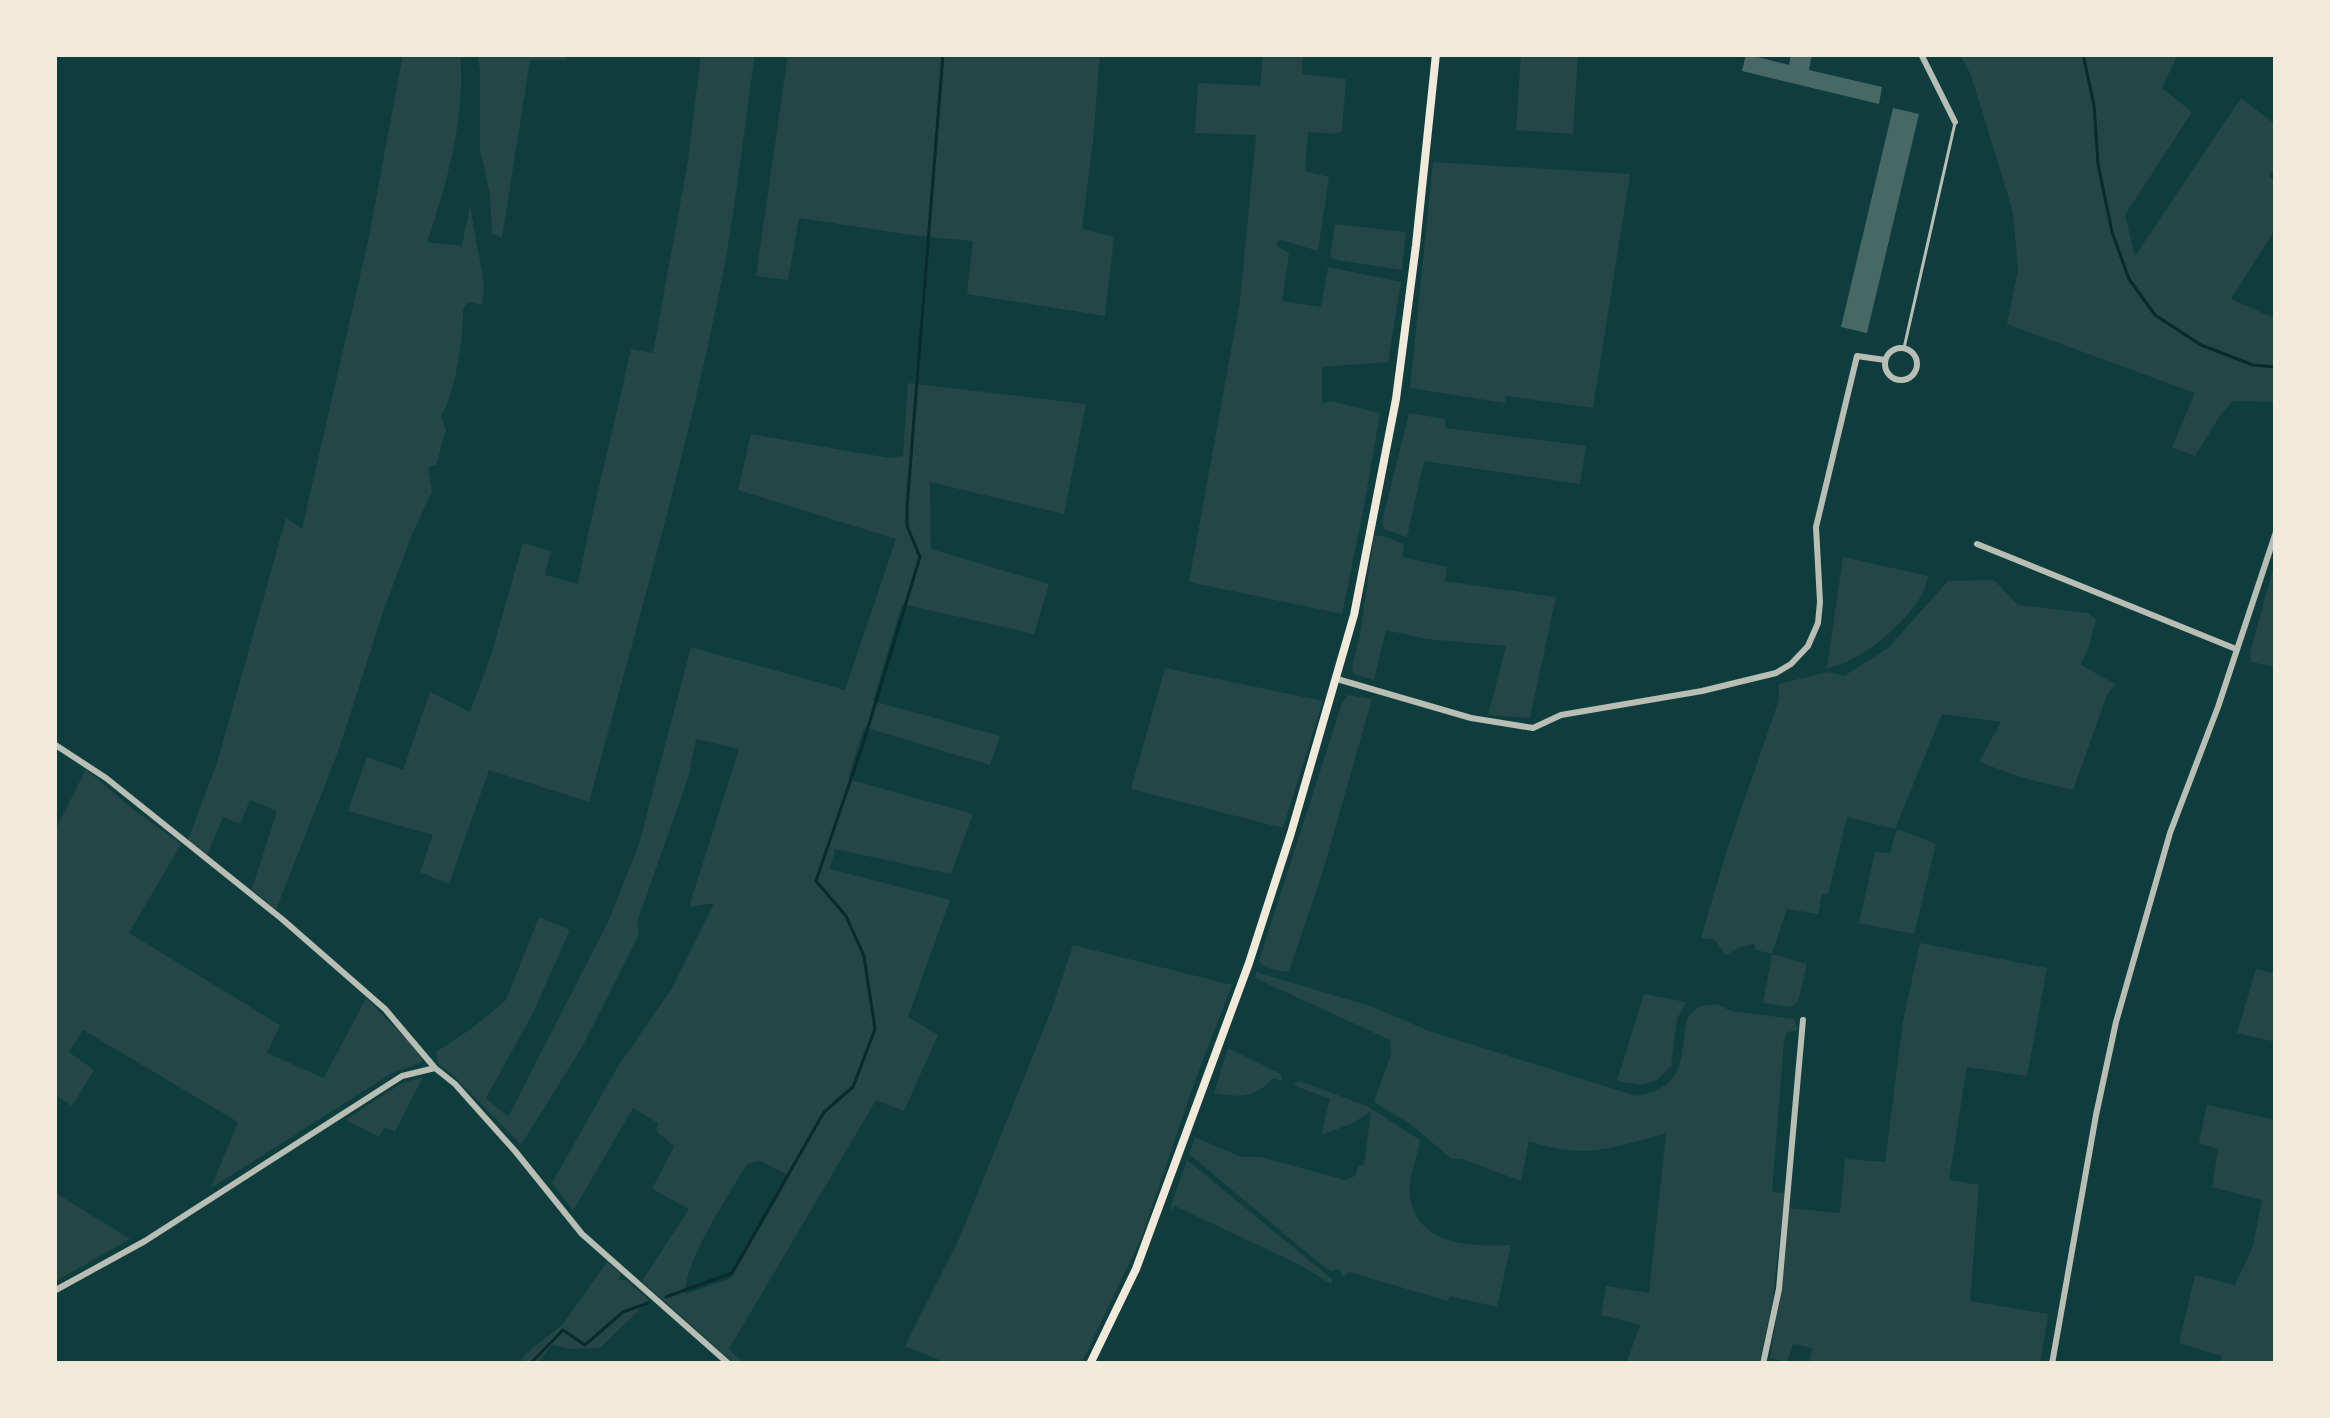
<svg xmlns="http://www.w3.org/2000/svg" width="2330" height="1418" viewBox="0 0 2330 1418" font-family="Manrope,sans-serif">
<style>
.green{fill:#244646;fill-rule:evenodd}
.lines{fill:none;stroke-linecap:round;stroke-linejoin:round}
.stream{stroke:#0a2a2b;stroke-width:3}
.building{fill:#486865}
.service{stroke:#b8beb3;stroke-width:3}
.minor{stroke:#b8beb3;stroke-width:6}
.secondary{stroke:#f1e9da;stroke-width:8}
</style>
<rect width="100%" height="100%" fill="#0f3d3e"/>
<path class="green" d="M403,54h57c6,62 -13,130 -33,188l35,4 8,-40 14,78 -2,21 -14,-3 -5,8c1,26 -8,85 -22,106l5,14 -10,35 -8,3 4,24 -19,40 -29,77 -45,140 -63,161 -24,-21 25,-78 -27,-11 -10,24 -17,-7 -16,38 -19,-15 29,-77 69,-245 16,11 67,-292z
M477,54h90v6h-37l-28,178 -10,-5 -2,-38 -10,-46v-80z
M701,54h54c-12,81 -20,164 -37,244 -35,170 -84,337 -129,504l-100,-32 -40,114 -29,-12 13,-37 -85,-24 19,-54 36,13 27,-78 40,20 21,-57 32,-112 28,8 -6,24 33,9c15,-79 36,-156 53,-235l22,4 35,-192z
M788,54h312l-7,87 -11,88 32,8 -9,79 -138,-22 6,-53 -54,-5 -120,-18 -11,62 -32,-4z
M1263,54h40l-1,20 44,5 -4,52 -8,3 -26,-2 -3,39 24,6 -11,74 -40,-12 -1,7 12,7 -7,48 39,6 7,-40 73,15 -13,80 -66,5v37l8,-3 50,12 -17,99 -21,102 -153,-32 51,-281 16,-166 -61,-2 3,-50 62,3z
M1521,54h57l-5,80 -57,-4z
M1960,54h218l-16,34 30,24 -67,103 10,41 106,-158 35,27v40l-7,11 7,6v46l-45,71 45,20v83l-43,-1 -12,13 -26,42 -23,-9 23,-54 -188,-69 11,-54 -5,-58 -42,-137z
M1433,162l197,12 -37,234 -87,-12 -1,7 -95,-15z
M1335,224l71,8 -4,38 -65,-10 -7,-3z
M908,383l178,21 -22,110 -134,-32 1,67 118,35 -15,50 -132,-30 -29,97 127,35 -10,29 -126,-38 -16,52 125,35 -22,60 -116,-25 -5,20 120,31 -42,117 30,18 -34,76 -28,-11 -147,249 15,14 -9,1 -93,-83 47,-72 -37,-20 22,-43 -18,-15 2,-8 -25,-15 -60,103 -21,-28 65,-115 55,-80 42,-85 -25,4 50,-158 -43,-10 -7,36 -52,147 2,13 -57,112 -61,98 -68,-70 -15,-11 -2,-12 35,-23 35,-29 33,-83 31,13 -38,85 -46,83 22,19 101,-197 30,-76 52,-197 154,43 51,-151 -158,-49 13,-56 138,24 14,-2zM760,1161l30,15 -59,102 -45,16c-5,-29 45,-102 61,-130z
M1409,413l36,6v9l141,18 -6,38 -156,-23 -17,76 -23,-8 -2,-8z
M1374,536h9l21,8 -2,13 45,10 -2,14 111,16 -26,121 -42,-3 18,-69 -79,-7 -41,-9 -12,50 -20,-6 -2,-7 8,-32z
M1843,557l85,19c-4,35 -66,87 -101,92z
M2276,558v109l-25,-5 -1,-9z
M1994,580l24,25 70,8 8,6 -7,27 -8,19 34,19 -8,11 -34,95 -53,-13 -41,-15 22,-40 -59,-8 -47,115 -48,-12 -19,77h-6l-4,20 -31,-5 -15,45 35,10 -9,38 -9,5 -26,-4 9,-49 -16,-4 -2,-6 -14,3 -14,8 -11,-15 -14,-2 26,-88 52,-150v-16l48,-12 17,4 44,-28 60,-67z
M1165,668l158,33 -40,127 -152,-39z
M1348,695l24,4 -50,175 -33,97c-9,1 -24,-2 -30,-10l83,-258z
M86,769l44,38 51,37 -52,89 151,92 -13,28 57,25 42,-80 56,57v7l-30,11 -181,115 27,-66 -155,-92 -14,22 25,18 -22,36 -18,-12v-261z
M1897,829l39,15 -22,90 -55,-11 16,-71 15,1z
M1920,943l127,25 -20,108 -60,-9 -18,113 30,5 -9,116 78,13 -8,50h-231l3,-16 -19,-4 -6,18 -17,-4 14,-88 5,-62 51,5 5,-54 40,3 18,-141z
M1073,945l159,40 -40,104 -51,150 -60,125h-132l-44,-18 54,-107 92,-228z
M2256,969l20,5v68l-39,-9z
M1256,972l114,34 59,25 207,65c53,-10 42,-37 52,-80l12,-10 17,-2 14,7 63,8 4,11 -11,2 -3,9 -12,151 13,1 -2,15 -11,97 -13,59h-133l14,-39 -39,-10 5,-29 43,7 17,-160c-53,15 -82,27 -137,8l-8,40 -59,-22h-10l-42,-35 -36,-22 17,-48 -1,-14 -135,-62z
M1644,994l42,8 -9,17 -6,47 -14,14 -16,5 -24,-4z
M1228,1048l53,26 1,7 -9,-3c-17,20 -34,20 -59,15z
M423,1077l-28,55 -10,-5 -6,10 -34,-17 57,-37z
M1299,1081l68,25 53,34c-3,17 -12,40 -10,57 7,49 63,50 101,48l-14,62 -47,-11 -2,5 -99,-29 -5,5 -6,-8 -7,2 -13,-9 -129,-108 6,-17 46,20h19l85,23 10,-4 3,-9 6,-3 7,-53 -18,12 -32,12 9,-36 -37,-14z
M2207,1105l69,15v244h-56l1,-8 -42,-13 16,-68 40,10 18,-39 9,-46 -50,-13 6,-38 -19,-6z
M1187,1160l146,120 -2,4 -29,-18 -127,-60 -3,4 -2,-2z
M54,1192l76,47 -76,43z
M607,1262l14,12 -3,6h8l23,20 -49,48 -29,1 -19,-4 -15,19h-17l5,-10 37,-29z"/>
<g class="lines">
<path class="stream" d="M2083,54l11,51 4,59 14,68 17,47 26,36 46,30 52,20 23,2
M666,1297l66,-24 92,-161 29,-25 22,-58 -11,-73 -18,-40 -30,-35 47,-137 57,-187 -13,-31v-19l36,-453
M530,1364l33,-34 22,15 38,-33 25,-9"/>
</g>
<path class="building" d="M1746,54l43,11 2,-11h21l-3,16 73,17 -3,17 -137,-33z
M1893,108l26,6 -52,219 -26,-6z"/>
<g class="lines">
<path class="service" d="M1904,348l51,-225"/>
<path class="minor" d="M1921,54l34,68
M1885 364a16 16 0 1 1 32 0a16 16 0 1 1-32 0Z
M1977,544l259,105
M1337,679l134,39 62,10 28,-13 141,-24 74,-18 15,-9 17,-18 10,-23 2,-21 -4,-75 41,-171 28,4
M54,744l52,34 176,141 103,90 50,59 20,16 60,67 67,83 147,130
M54,1291l91,-50 257,-165 33,-8
M1763,1364l16,-75 24,-269
M2052,1364l44,-249 20,-93 54,-189 48,-126 58,-175"/>
<path class="secondary" d="M1090,1364l46,-95 113,-306 42,-130 63,-218 42,-216 20,-154 20,-191"/>
</g>
<rect width="2330" height="1418" fill="none" stroke="#f1e9da" stroke-width="114"/>
</svg>
